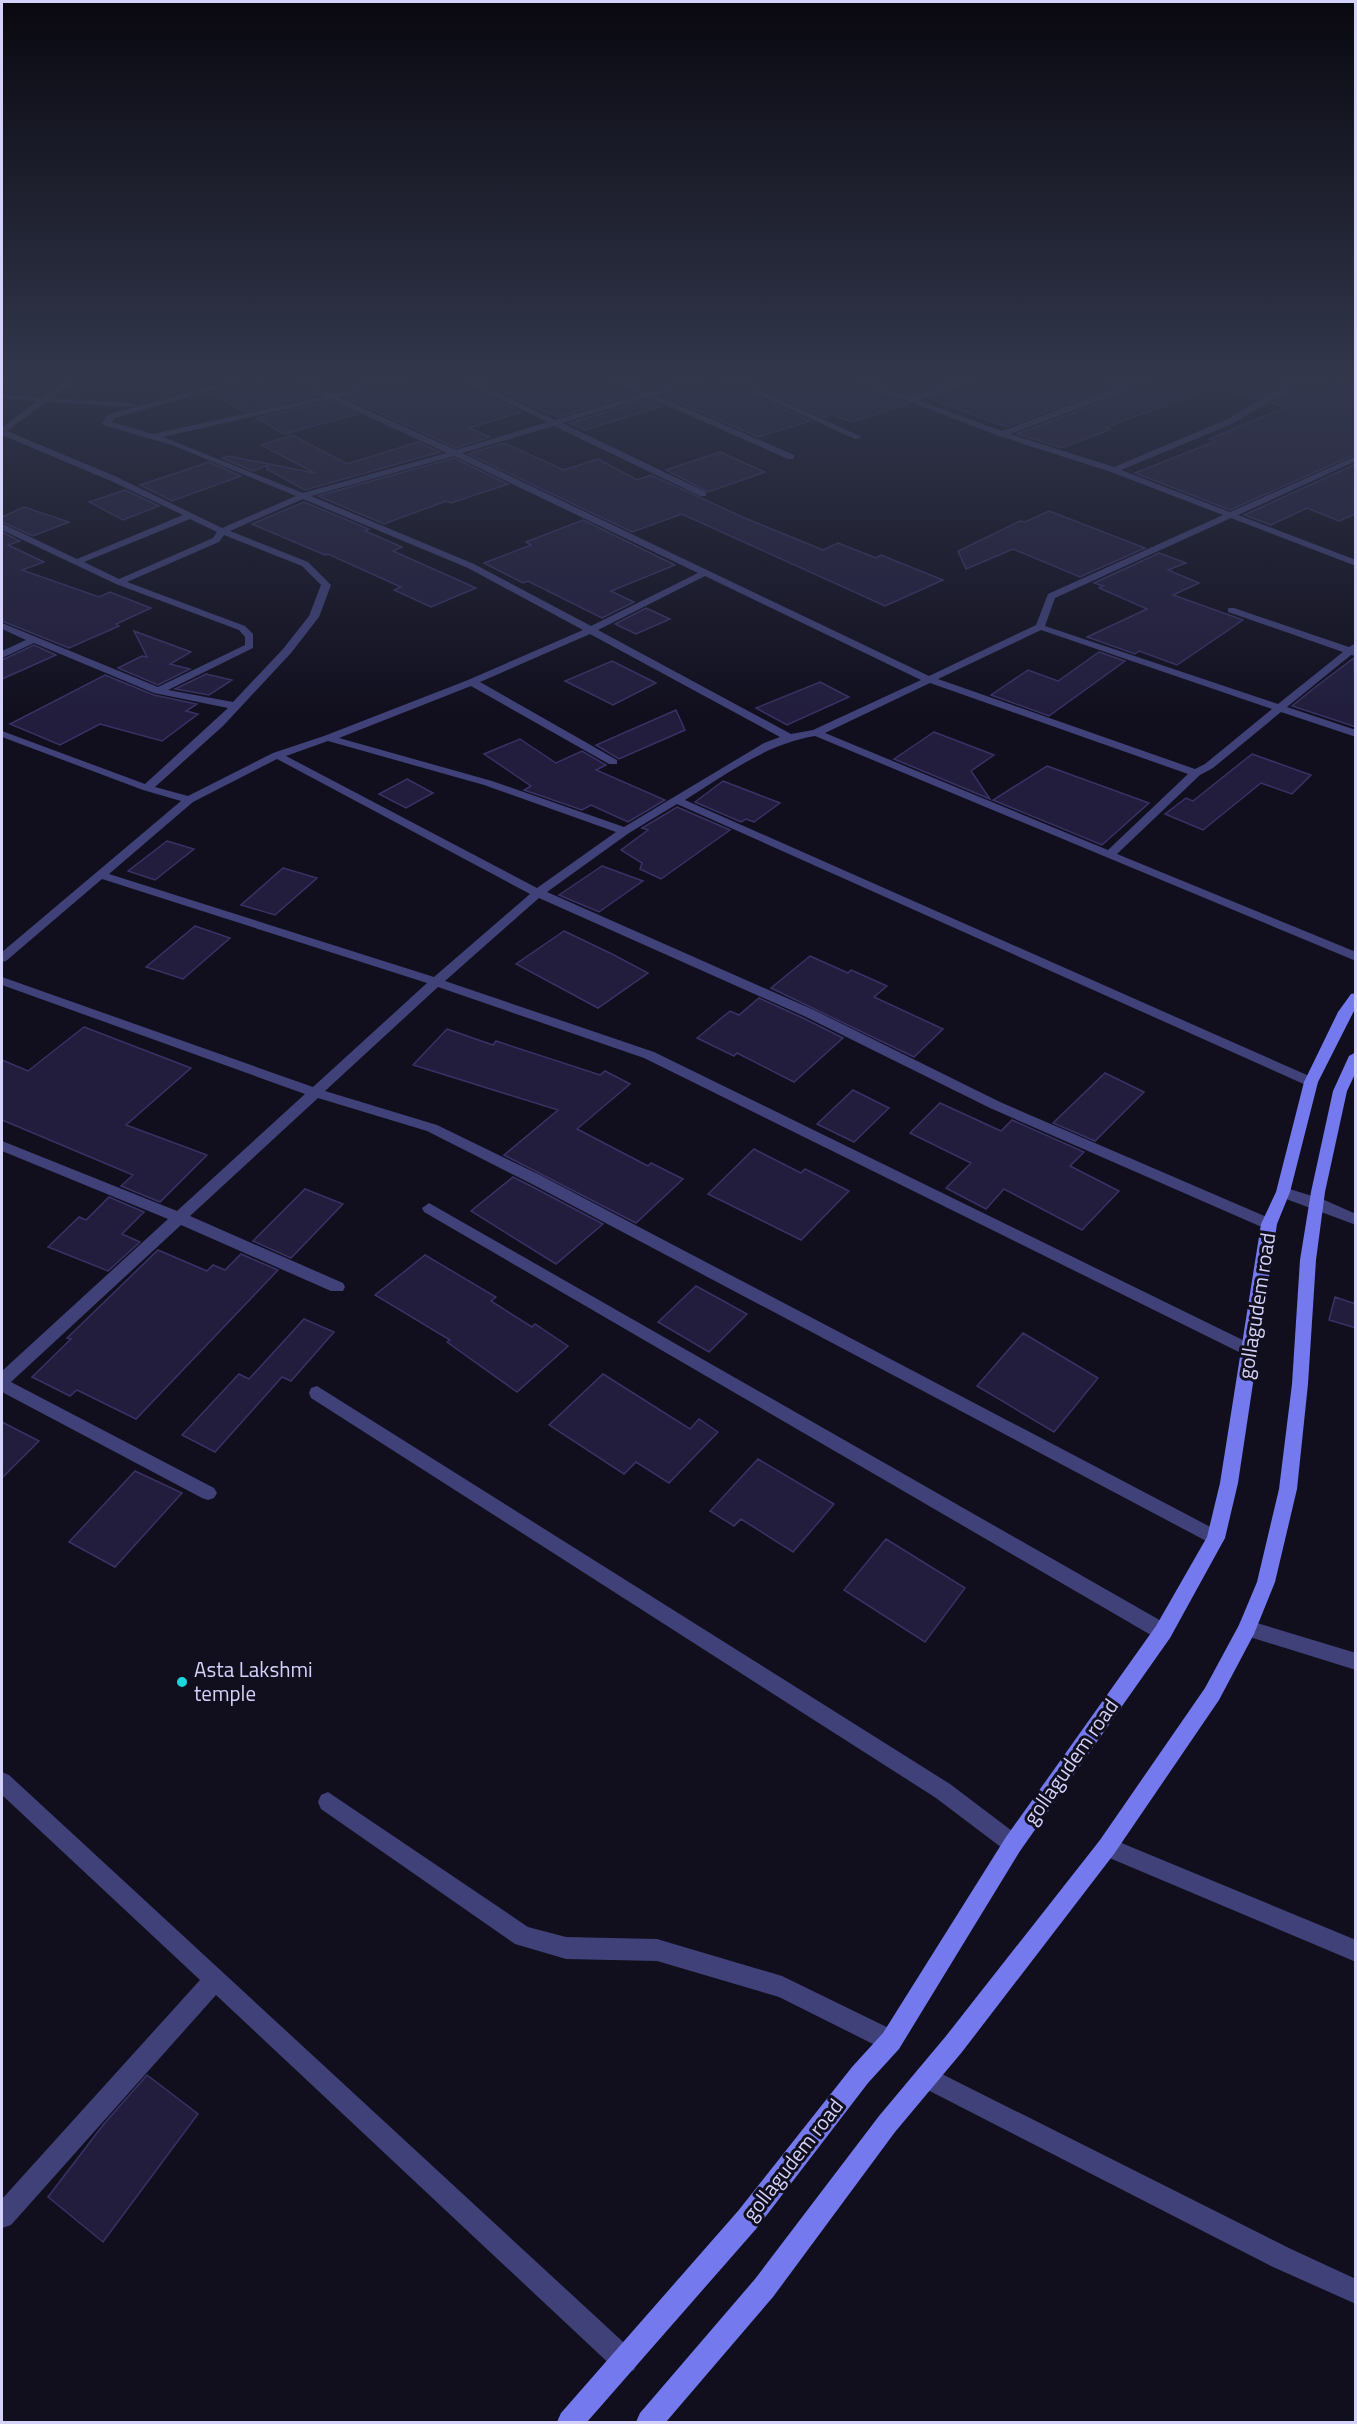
<svg xmlns="http://www.w3.org/2000/svg" width="1357" height="2424" viewBox="0 0 1357 2424" font-family="'Titillium Web',sans-serif">
<style>
.building{fill:#221d3d;stroke:#393266;stroke-width:1.5}
.lines{fill:none;stroke-linecap:round;stroke-linejoin:round}
.street{fill:#3f4178;fill-rule:evenodd}
.secondary{fill:#7479ee;fill-rule:evenodd}
.poi-dot{fill:#1ad7dd;stroke:#110f1e;stroke-width:2}
.labels{text-anchor:middle;stroke-width:6;stroke-linejoin:round;paint-order:stroke}
.near-street-label{font-size:21px;fill:#d4d2fa;stroke:#110f1e}
.near-poi-label{font-size:21px;fill:#d4d2fa;stroke:#110f1e;text-anchor:start}
</style>
<rect width="100%" height="100%" fill="#110f1e"/>
<path class="building" d="M275,376h18l26,19 -75,17 -33,-19z
M308,376h84l-60,16z
M413,376h38l70,36 -52,16 21,9 -34,11 -111,-51 67,-19z
M467,376h134l35,18 -79,23z
M618,376h78l-47,14z
M733,376h108l68,28 -58,18 -20,-8 -8,3z
M859,376h111l-59,19z
M978,376h115l21,10 -108,41 -77,-29 48,-16z
M1160,376h135v2l-38,21 -41,-12 -110,40 5,2 -49,19 -45,-14 115,-43z
M1306,376h50v11z
M716,377l94,44 -52,16 -96,-42z
M1309,384l47,11v59l-126,56 -95,-37 81,-32 -6,-2 76,-32 -14,-4 25,-15z
M648,399l14,7 -77,24 -15,-7z
M330,401l27,13 -73,20 -28,-16z
M292,435l55,29 71,-22 22,10 -135,38 -38,-21 1,-4 -15,6 -31,-13 6,-2 87,17 -54,-28z
M504,443l60,27 34,-11 39,21 14,-5 96,44 76,31 15,-7 38,15 5,-3 62,25 -58,26 -203,-92 -50,18 -164,-78z
M720,452l45,20 -57,20 -42,-22z
M454,458l54,26 -57,19 -5,-2 -62,23 -66,-28z
M209,462l32,14 -69,25 -32,-16z
M1356,464l-1,50 -16,7 -32,-13 -36,17 -27,-10z
M125,490l34,16 -36,14 -34,-18z
M304,502l65,27 -4,2 37,16 -9,4 83,37 -45,19 -37,-17 7,-3 -73,-33 -3,1 -73,-31z
M24,507l45,15 -36,14 -31,-14v-5z
M1049,511l96,37 -65,29 -67,-28 -47,20 -8,-18 62,-30 5,1z
M583,520l92,45 -64,26 23,11 -32,16 -74,-37 -5,2 -39,-20 47,-18 -5,-3z
M2,532l18,9 -12,4 36,17 -22,8 77,27 11,-5 41,16 -35,16 3,2 -50,22 -67,-27z
M1159,553l27,10 -18,7 31,13 -26,12 70,25 -66,45 -38,-14 -4,3 -48,-17 60,-28 -48,-21 4,-2 -9,-3z
M646,608l24,11 -34,15 -21,-10z
M134,631l57,21 -21,12 20,5 -32,16 -40,-17 24,-12 5,1z
M34,645l22,10 -54,24v-19z
M1099,652l26,9 -76,55 -58,-21 37,-25 30,11z
M1354,658l2,69 -64,-21 26,-21z
M612,661l44,22 -43,22 -48,-24z
M206,674l26,6 -23,15 -34,-6z
M105,675l49,20 43,9 -11,7 12,3 -36,27 -62,-17 -40,21 -50,-21z
M820,682l29,15 -62,28 -31,-17z
M676,710l9,20 -66,29 -23,-14z
M934,732l60,23 -23,16 19,28 -96,-40z
M520,739l36,24 26,-12 24,14 -10,5 69,30 -37,22 -37,-17 -9,5 -58,-20 7,-4 -47,-32z
M1252,754l59,21 -19,19 -31,-11 -58,47 -38,-16 21,-16 7,3z
M1047,766l102,37 -47,42 -109,-45z
M407,779l26,14 -27,15 -27,-14z
M723,781l57,22 -26,19 -8,-3 -5,3 -46,-20z
M677,807l53,23 -69,49 -21,-10 2,-6 -21,-13 27,-20 -6,-2z
M167,841l27,8 -39,31 -27,-9z
M602,866l41,15 -44,31 -40,-17z
M283,868l34,10 -42,37 -34,-10z
M195,926l35,12 -47,41 -37,-12z
M564,931l48,23 36,19 -50,35 -82,-44z
M810,956l38,17 3,-3 36,16 -13,11 69,32 -29,28 -143,-69z
M759,998l44,20 40,20 -49,44 -57,-29 -3,3 -37,-18 33,-27 9,4z
M84,1027l107,41 -65,57 81,30 -47,47 -39,-16 12,-11 -131,-55v-60l26,11z
M447,1029l46,16 3,-4 104,34 5,-4 25,13 -53,45 71,37 3,-3 32,16 -47,44 -132,-68 54,-45 -145,-45z
M1105,1073l39,19 -49,49 -42,-18z
M853,1090l36,18 -35,34 -37,-18z
M940,1103l61,28 11,-11 72,32 -14,14 49,25 -37,39 -78,-41 -18,20 -40,-21 25,-25 -61,-30z
M754,1149l47,24 4,-4 44,22 -48,49 -93,-46z
M513,1177l16,8 74,39 -47,40 -85,-53z
M305,1189l38,15 -52,54 -38,-17z
M109,1197l35,15 -22,22 18,8 -32,29 -60,-24 31,-30 7,3z
M158,1250l49,21 6,-6 12,5 16,-16 37,16 -142,149 -59,-29 -7,6 -38,-19 39,-38 -4,-1z
M425,1255l71,42 -5,4 41,26 3,-3 33,22 -51,46 -70,-50 3,-2 -75,-45z
M696,1286l51,28 -38,38 -51,-30z
M1335,1297l21,7v24l-27,-8z
M304,1319l30,13 -43,49 -9,-4 -67,75 -33,-17 57,-61 10,5z
M1023,1333l75,45 -44,54 -77,-46z
M603,1374l87,55 9,-10 19,13 -49,51 -33,-21 -12,12 -75,-49z
M2,1422l37,19 -37,37z
M758,1459l76,45 -41,48 -52,-33 -7,7 -24,-15z
M135,1471l47,22 -67,74 -46,-25z
M886,1539l79,49 -40,54 -81,-52z
M147,2075l51,39 -95,128 -55,-45 55,-72z"/>
<g class="lines">
<path class="street" d="M74,376h9l-31,22 81,5 4,2 -4,2 -87,-5 -39,29 110,46 105,51 74,-32 -124,-51 -69,-20 -1,-2 7,-9 141,-38h11l-146,42 -4,4 42,12 172,-38 -30,-20h9l28,18 68,-18h11l-73,21 118,53 92,-28 -95,-46h9l93,44 87,-26 -39,-18h10l36,16 54,-16h11l-58,19 138,60v4h-6l-140,-62 -86,26 144,69v4h-6l-146,-70 -92,27 467,223 107,-51 12,-31 175,-79 -112,-43 -112,-36 -156,-60h10l58,21 65,-21v4l-58,20 84,31 118,-45 -25,-10h10l22,8 21,-8h10l-27,13 -121,45 104,33 114,-48 62,-37 11,-3h-4v-3l59,13v4l-47,-11 -13,4 -62,37 -113,47 109,42 126,-56v5l-118,54 118,45v6l-125,-48 -176,80 -10,28 233,78 65,-52 -115,-40v-4h6l115,39 7,-4v13l-5,-1 -64,52 69,23v7l-75,-25 -68,56 -13,7 -83,79 239,98v9l-541,-225c-49,8 -88,38 -130,64l631,279 2,3 -2,3h-10l-629,-281 -48,29 -82,59 267,118 186,92 274,118 3,4 -3,4h-10l-274,-120 -186,-92 -265,-118 -94,83 209,71 603,295 2,4 -2,4 -6,2 -6,-2 -601,-297 -206,-71 -113,104 112,34 103,50 682,358 3,5 -3,5 -6,3 -6,-3 -680,-360 -103,-52 -109,-33 -128,118 153,67 2,4 -2,4h-12l-150,-66 -170,157 203,106 3,5 -3,5 -6,2 -6,-2 -200,-106v-21l166,-152 -166,-68v-10l175,70 128,-117 -303,-109v-8l311,110 114,-104 -325,-104 -96,82 -4,1v-10l179,-151 -38,-11 -141,-53v-6l143,53 83,-76 -74,-15 -120,-50 -32,15v-7l24,-11 -24,-11v-6l156,64 87,-42v-8l-6,-7 -123,-46 -114,-54v-6l3,1 72,34 106,-44 -72,-34 -109,-46v-7l35,-27 -35,-2v-4l41,2zM330,399l117,54 -144,40 -140,-56zM454,456l244,117 -107,53 -117,-62 -163,-68zM303,499l165,69 115,62 -115,50 -144,56 -51,17 -85,43 -33,-9 68,-61 68,-73 28,-36 12,-32 -23,-23 -78,-31zM190,519l27,13 -4,6 -94,41 -35,-17zM224,535l78,31 19,19 -12,31 -26,33 -50,53 -65,-12 85,-42v-14l-8,-8 -118,-44 92,-40zM705,576l216,104 -108,50 -22,4 -193,-104zM1041,630l231,79 -67,55 -10,5 -257,-90zM590,634l190,103 -16,6 -140,84 -132,-46 -153,-43 132,-52 138,78h8v-4l-137,-78zM930,683l258,91 -80,76 -283,-117zM328,741l156,44 132,47 -79,56 -251,-132zM277,759l253,135 -96,83 -325,-103 84,-72z
M718,376h10l134,61 -7,2z
M1283,1187l39,12 34,15v11l-78,-29 -2,-4z
M429,1203l741,423 2,6 -2,6 -7,2 -7,-2 -732,-426 -2,-4z
M317,1386l633,398 70,53 3,7 -3,7 -7,3 -7,-3 -70,-53 -625,-400 -2,-5 2,-5z
M1247,1620l109,33v17l-116,-36 -2,-6 2,-6z
M2,1772l7,3 625,577 4,9 -4,9 -9,4 -9,-4 -400,-375 -205,230 -9,3v-29l198,-219 -198,-185z
M328,1792l200,135 38,10 91,2 125,37 117,57 3,8 -3,8 -8,3 -8,-3 -104,-52 -122,-36 -91,-2 -51,-15 -194,-135 -3,-7 3,-7z
M1107,1837l249,103v22l-256,-108 -3,-7 3,-7z
M926,2066l365,183 65,30v25l-83,-37 -355,-182 -3,-8 3,-8z"/>
<path class="secondary" d="M1356,993v14l-38,75 -28,110 -13,32 -39,259 -13,55 -55,100 -150,213 -121,198 -31,34 -112,146 -169,193h-30l4,-9 177,-202 114,-144 31,-34 123,-196 150,-211 51,-89 13,-54 41,-259 15,-32 28,-110 34,-70 13,-18z
M1356,1052v20l-9,19 -22,101 -9,68 -8,124 -11,105 -22,93 -21,52 -35,66 -105,154 -152,198 -67,80 -122,165 -107,125h-30l4,-9 115,-134 124,-163 67,-80 154,-196 105,-152 34,-63 18,-43 22,-93 13,-105 8,-124 11,-68 22,-101 16,-35z"/>
</g>
<linearGradient id="sky" x2="0" y2="1"><stop stop-color="#090810"/><stop offset="0.53" stop-color="#32374c"/><stop offset="1" stop-color="#32374c" stop-opacity="0"/></linearGradient>
<rect width="1357" height="715" fill="url(#sky)"/>
<circle class="poi-dot" cx="182" cy="1682" r="6"/>
<g class="labels">
<g class="near-street-label">
<text transform="translate(1257 1306) rotate(-81)" y="7">gollagudem road</text>
<text transform="translate(1071 1762) rotate(-55)" y="7">gollagudem road</text>
<text transform="translate(793 2160) rotate(-52)" y="7">gollagudem road</text>
</g>
<g class="near-poi-label">
<text x="194" y="1677">Asta Lakshmi<tspan x="194" dy="24">temple</tspan></text>
</g>
</g>
<rect width="1357" height="2424" fill="none" stroke="#d4d2fa" stroke-width="6"/>
</svg>
